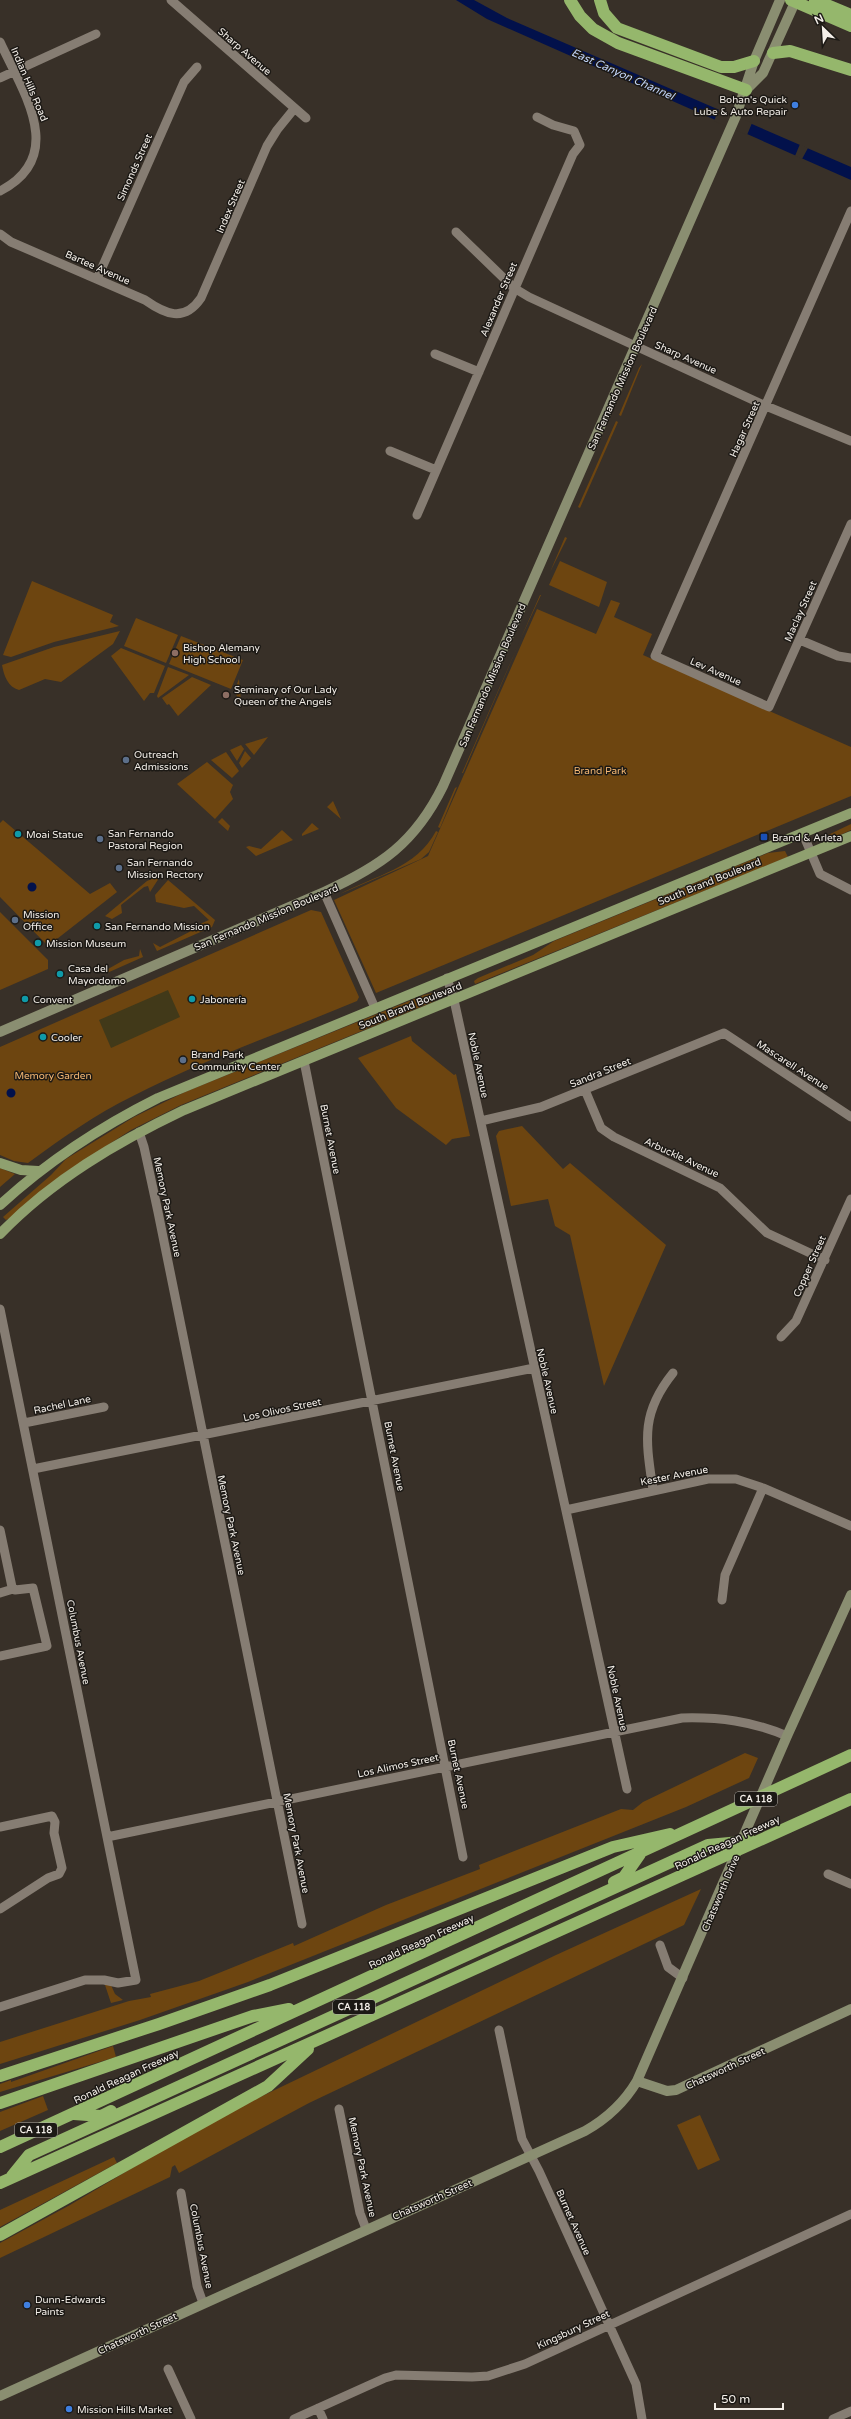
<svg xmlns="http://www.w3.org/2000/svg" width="851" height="2419" viewBox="0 0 851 2419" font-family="'Varela Round',sans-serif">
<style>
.green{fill:#6d4510}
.sand{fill:#413919}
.water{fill:#02114b}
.pier{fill:#383028}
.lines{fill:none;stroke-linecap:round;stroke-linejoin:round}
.street{stroke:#867d73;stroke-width:9}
.secondary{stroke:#8a8e71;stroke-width:10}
.primary{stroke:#8fa06f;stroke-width:10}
.highway{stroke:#95b76c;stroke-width:12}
.shop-dot{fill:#3f7fe0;stroke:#1c1915;stroke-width:1.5}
.education-dot{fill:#8d6e63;stroke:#1c1915;stroke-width:1.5}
.service-dot{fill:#5c6f8a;stroke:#1c1915;stroke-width:1.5}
.culture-dot{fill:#0f9aa8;stroke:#1c1915;stroke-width:1.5}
.transit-dot{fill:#1a4fb4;stroke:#1c1915;stroke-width:1.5}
.labels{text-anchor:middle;stroke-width:3;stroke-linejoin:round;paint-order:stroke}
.shield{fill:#1c1915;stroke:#b2aea9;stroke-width:1}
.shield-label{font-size:9px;font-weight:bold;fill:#f3eee8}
.street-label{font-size:10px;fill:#f3eee8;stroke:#1c1915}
.poi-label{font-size:10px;fill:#f3eee8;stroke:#1c1915;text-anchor:start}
.park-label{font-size:10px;fill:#f5b873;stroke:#1c1915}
.water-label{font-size:11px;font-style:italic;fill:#c3d6fb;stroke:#1c1915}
</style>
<rect width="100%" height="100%" fill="#383028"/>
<path class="green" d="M642,364l-21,52 -2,-1 20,-47z
M616,421l2,1 -38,86 -2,-1z
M565,537l2,1 -17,34z
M560,561l47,21 -8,25 -50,-22z
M32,581l81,34 -3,7 9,4 -65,16 -43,15 -8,-2z
M540,595h1l-21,45z
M611,600l9,3 -6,14 38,17 -9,21 208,92v49l-475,197 -42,-93 94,-44 109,-247 59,25z
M136,618l42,17 -12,28 -42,-17z
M120,631l-7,13 -52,38 -16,-3 -26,11c-11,-3 -15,-14 -17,-25l52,-18z
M181,636l62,24 -12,29 -62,-25z
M519,643l-56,130h-1z
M121,648l44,18 -11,27h-4l-6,8 -33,-45z
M168,667l21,8 -31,23 -1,-2z
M192,677l19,8 -33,31 -9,-12 -2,1 -5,-7z
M239,679l2,23v1l-7,-12z
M268,737l-14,18 -9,-11z
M241,745l3,4 -7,12 -7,-11z
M245,751l6,7 -9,10 -3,-5z
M226,752l13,19 -7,7 -21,-18z
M207,762l26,23 -3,7 3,7 -18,20 -38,-35z
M457,787l-17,41 -2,-1 17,-39z
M333,801l8,18 -14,-12z
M222,818l8,8 -2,5 -10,-9z
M3,820l87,74 20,-11 7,9 -69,54 -48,-49v-74z
M312,823l7,6 -17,7v-2z
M851,824v6l-22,10 -1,-5z
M282,830l11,10 -37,16 -10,-9 3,-1 12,3z
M436,831l2,1 -9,20 -8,7 -81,35c34,-18 77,-26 96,-63z
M785,851l3,6 -313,127 -1,-3 4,-3 55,-23 21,-14 214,-88z
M161,875l-11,17 -2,-6 -4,1 -23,18 1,8 -10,6 -7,-3 42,-35z
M168,880l47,40 -3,7 -55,24 -4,-8 7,4 37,-19 2,1 2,-3 -1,-2 9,-4 -15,-14 -10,2 -28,-6 -1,-7z
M311,910l10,2 38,85 -2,4c-74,31 -152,58 -224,95 -37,18 -71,42 -105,67l-14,-2 -14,-6v-108z
M0,912l48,48v9l-48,21z
M140,949l3,8 -36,16 -3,-8 4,4 16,-9 15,-4z
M433,993l2,8 -254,104 -50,25 -65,42 -56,46 -4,2 -3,-3 48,-42 15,-16 68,-42 51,-25 239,-97z
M411,1036l1,5 42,34 2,-1 14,62 -18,3 -6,6 -50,-37 -38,-50z
M522,1126l41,43 7,-6 96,82 -62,141 -34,-151 -15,-9 -7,-27 -37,7 -15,-70 3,-5z
M0,1168l15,6 -15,13z
M745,1753l13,5 -9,20 -63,29 -438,175 -108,38 -140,44v-22l129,-41 22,-4 -1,-3 49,-13 94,-38 1,3 92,-41 94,-36 -1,-4 142,-56 12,1 10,-8z
M701,1889l-17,36 -375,178 -130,70 -4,-8 -3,2 -2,10 -170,81v-15l70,-38 101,-60 85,-46 300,-144z
M110,1983l5,11 8,6 -12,3 -6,-18z
M113,2046l3,11 -116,35v-8l11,-4v2z
M43,2096l5,14 -48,21v-19z
M700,2115l20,45 -22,10 -21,-45z
M114,2157l3,6 -117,64v-17z"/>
<path class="sand" d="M168,990l12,27 -69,31 -12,-28z"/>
<path class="water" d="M456,0h18l33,18 344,149v13l-364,-161z
M27.5 887a4.5 4.5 0 1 1 9 0a4.5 4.5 0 1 1-9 0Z
M6.5 1093a4.5 4.5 0 1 1 9 0a4.5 4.5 0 1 1-9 0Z"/>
<path class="pier" d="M719,109l33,14 -5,12 -33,-14z
M800,144l8,4 -6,11 -7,-3z"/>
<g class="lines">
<path class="street" d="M171,0l135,118
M0,42c23,50 68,114 0,149
M0,78l96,-44
M851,211l-196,445 114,51 82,-183
M456,232l58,56 15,9 237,109 85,35
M0,234l11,8 134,58c20,14 39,23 56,-2l66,-152 10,-16 17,-21
M97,279l87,-197 13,-15
M435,354l44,18
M390,451l46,19
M417,515l156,-361 7,-9 -6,-14 -21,-6 -16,-8
M800,640l38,16 13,2
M803,834l17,40 31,16
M324,892l51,116
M447,978l7,22 173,789
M304,1061l159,796
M585,1090l16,38 13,9 106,51 47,45 58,27
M481,1121l60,-14 183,-74 127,84
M139,1132l5,15 14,65 144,712
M0,1309l136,671 -18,3 -14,-3h-19l-85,27
M781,1337l15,-16 55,-122
M24,1423l80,-16
M33,1469l501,-101
M653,1490c-7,-49 -13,-76 20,-117
M566,1510l142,-31h28l27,9 88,38
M0,1530l12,57 3,3 18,-2 14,58 -47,10
M0,1593l13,-4
M722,1600l3,-25 38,-87
M0,1827l52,-11 3,6 -1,11 8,35 -3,6 -11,4 -48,31
M107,1837l575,-119c37,-1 70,3 105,18
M828,1874l23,10
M660,1945l8,22 15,11
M499,2030l23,109 17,32 97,213 6,35
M339,2109l21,104 6,16
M181,2193l16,93 6,17
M168,2369l23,50
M318,2408l5,11
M294,2419l91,-41 11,-3 76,2 16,-1 37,-12 326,-150
M833,2419l18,-8"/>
<path class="secondary" d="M747,89l16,-16 33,-73
M0,1032l324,-140c57,-26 91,-49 119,-106l293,-670 18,-55 26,-61
M637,2081l30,10 9,-1 175,-81
M0,2396l585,-265c23,-13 39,-28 52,-50l150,-345 64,-141"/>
<path class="primary" d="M0,1163l21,7 17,1
M0,1205c48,-44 100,-78 158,-107l693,-285
M0,1234c52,-54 117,-92 184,-124l667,-274"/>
<path class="highway" d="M570,0l10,16 13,13 25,14 128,47
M600,0l4,13 13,15 104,39h13l20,-6
M791,0l60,26
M815,0l36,15
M773,53l17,-2 61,19
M614,1882l10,-5 16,-23
M0,2076l159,-52 111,-39 343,-138 57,-13
M0,2103l253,-87 36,-7
M74,2114l27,2 10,-5
M0,2147l851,-392
M12,2176l17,-21 679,-310 43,-4
M0,2183l851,-384
M0,2235l268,-149 40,-37"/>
</g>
<g class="shop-dot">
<circle cx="795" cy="105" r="4"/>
<circle cx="27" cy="2305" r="4"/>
<circle cx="69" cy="2409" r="4"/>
</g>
<g class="education-dot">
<circle cx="175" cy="653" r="4"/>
<circle cx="226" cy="695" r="4"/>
</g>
<g class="service-dot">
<circle cx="126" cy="760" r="4"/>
<circle cx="100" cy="839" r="4"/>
<circle cx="119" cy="868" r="4"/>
<circle cx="15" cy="920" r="4"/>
<circle cx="183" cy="1060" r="4"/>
</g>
<g class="culture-dot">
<circle cx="18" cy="834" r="4"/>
<circle cx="97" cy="926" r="4"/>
<circle cx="38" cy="943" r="4"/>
<circle cx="60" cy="974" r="4"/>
<circle cx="25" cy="999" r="4"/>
<circle cx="192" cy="999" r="4"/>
<circle cx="43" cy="1037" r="4"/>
</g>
<rect class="transit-dot" x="760" y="833" width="8" height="8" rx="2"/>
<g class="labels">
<g class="shield">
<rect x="735" y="1792" width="42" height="14" rx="3"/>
<rect x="333" y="2000" width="42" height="14" rx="3"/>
<rect x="15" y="2123" width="42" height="14" rx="3"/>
</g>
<g class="shield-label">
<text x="756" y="1802">CA 118</text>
<text x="354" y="2010">CA 118</text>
<text x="36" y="2133">CA 118</text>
</g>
<g class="street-label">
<text transform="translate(245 51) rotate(41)" y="4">Sharp Avenue</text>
<text transform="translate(30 84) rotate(67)" y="4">Indian Hills Road</text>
<text transform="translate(134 167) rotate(-66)" y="4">Simonds Street</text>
<text transform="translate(230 206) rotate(-67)" y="4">Index Street</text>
<text transform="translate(98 267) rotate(24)" y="4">Bartee Avenue</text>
<text transform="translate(498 299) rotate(-67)" y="4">Alexander Street</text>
<text transform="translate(686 357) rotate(24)" y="4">Sharp Avenue</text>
<text transform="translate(622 378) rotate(-66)" y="4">San Fernando Mission Boulevard</text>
<text transform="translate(744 429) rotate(-66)" y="4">Hagar Street</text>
<text transform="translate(800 611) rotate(-66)" y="4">Maclay Street</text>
<text transform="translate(716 671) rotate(24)" y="4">Lev Avenue</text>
<text transform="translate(492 675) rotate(-67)" y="4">San Fernando Mission Boulevard</text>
<text transform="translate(709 881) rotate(-22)" y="4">South Brand Boulevard</text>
<text transform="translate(266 917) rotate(-23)" y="4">San Fernando Mission Boulevard</text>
<text transform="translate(410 1005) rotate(-22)" y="4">South Brand Boulevard</text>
<text transform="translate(479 1065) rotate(78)" y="4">Noble Avenue</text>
<text transform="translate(793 1065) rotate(33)" y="4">Mascarell Avenue</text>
<text transform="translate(600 1072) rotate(-22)" y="4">Sandra Street</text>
<text transform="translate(331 1139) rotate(79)" y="4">Burnet Avenue</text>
<text transform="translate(682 1157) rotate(25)" y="4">Arbuckle Avenue</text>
<text transform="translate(168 1207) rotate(78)" y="4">Memory Park Avenue</text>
<text transform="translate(809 1266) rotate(-66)" y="4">Copper Street</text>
<text transform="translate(548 1381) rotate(77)" y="4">Noble Avenue</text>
<text transform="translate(62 1404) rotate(-12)" y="4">Rachel Lane</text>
<text transform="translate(282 1409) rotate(-12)" y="4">Los Olivos Street</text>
<text transform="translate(395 1456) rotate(79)" y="4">Burnet Avenue</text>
<text transform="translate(674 1475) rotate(-11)" y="4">Kester Avenue</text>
<text transform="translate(232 1525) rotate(78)" y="4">Memory Park Avenue</text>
<text transform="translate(79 1642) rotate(79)" y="4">Columbus Avenue</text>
<text transform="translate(618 1698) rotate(78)" y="4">Noble Avenue</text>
<text transform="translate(398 1765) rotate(-12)" y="4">Los Alimos Street</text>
<text transform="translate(459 1774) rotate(78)" y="4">Burnet Avenue</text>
<text transform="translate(727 1842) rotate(-25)" y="4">Ronald Reagan Freeway</text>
<text transform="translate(297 1843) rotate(79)" y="4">Memory Park Avenue</text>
<text transform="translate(720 1893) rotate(-67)" y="4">Chatsworth Drive</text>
<text transform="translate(421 1941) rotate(-25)" y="4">Ronald Reagan Freeway</text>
<text transform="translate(725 2068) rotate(-25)" y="4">Chatsworth Street</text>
<text transform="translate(126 2076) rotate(-25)" y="4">Ronald Reagan Freeway</text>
<text transform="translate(363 2167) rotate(78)" y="4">Memory Park Avenue</text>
<text transform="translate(432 2199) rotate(-24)" y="4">Chatsworth Street</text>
<text transform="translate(574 2222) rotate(66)" y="4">Burnet Avenue</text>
<text transform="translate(202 2246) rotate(79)" y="4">Columbus Avenue</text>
<text transform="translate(573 2329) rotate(-25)" y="4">Kingsbury Street</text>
<text transform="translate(137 2333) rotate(-25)" y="4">Chatsworth Street</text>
</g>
<g class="poi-label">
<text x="787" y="103" text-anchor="end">Bohan's Quick<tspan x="787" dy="12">Lube &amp; Auto Repair</tspan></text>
<text x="183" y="651">Bishop Alemany<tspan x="183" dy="12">High School</tspan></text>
<text x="234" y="693">Seminary of Our Lady<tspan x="234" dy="12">Queen of the Angels</tspan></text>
<text x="134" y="758">Outreach<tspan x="134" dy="12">Admissions</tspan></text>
<text x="108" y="837">San Fernando<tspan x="108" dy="12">Pastoral Region</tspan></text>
<text x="26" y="838">Moai Statue</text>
<text x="772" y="841">Brand &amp; Arleta</text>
<text x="127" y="866">San Fernando<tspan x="127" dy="12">Mission Rectory</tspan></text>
<text x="23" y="918">Mission<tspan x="23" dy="12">Office</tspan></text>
<text x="105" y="930">San Fernando Mission</text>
<text x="46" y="947">Mission Museum</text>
<text x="68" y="972">Casa del<tspan x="68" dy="12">Mayordomo</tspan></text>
<text x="33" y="1003">Convent</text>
<text x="200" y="1003">Jabonería</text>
<text x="51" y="1041">Cooler</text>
<text x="191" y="1058">Brand Park<tspan x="191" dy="12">Community Center</tspan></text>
<text x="35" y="2303">Dunn-Edwards<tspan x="35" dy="12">Paints</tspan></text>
<text x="77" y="2413">Mission Hills Market</text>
</g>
<g class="park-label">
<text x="600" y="774">Brand Park</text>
<text x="53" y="1079">Memory Garden</text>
</g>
<g class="water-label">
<text transform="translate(623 74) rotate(24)" y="4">East Canyon Channel</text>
</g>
</g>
<g transform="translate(823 28) rotate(335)" stroke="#1c1915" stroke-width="3" paint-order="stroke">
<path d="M0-3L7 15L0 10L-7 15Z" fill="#f3eee8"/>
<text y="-6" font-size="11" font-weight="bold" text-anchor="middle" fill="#f3eee8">N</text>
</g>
<path d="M715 2403v6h68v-6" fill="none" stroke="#f3eee8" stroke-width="2"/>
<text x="721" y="2403" font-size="12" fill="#f3eee8" stroke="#1c1915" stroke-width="3" paint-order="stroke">50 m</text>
</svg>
